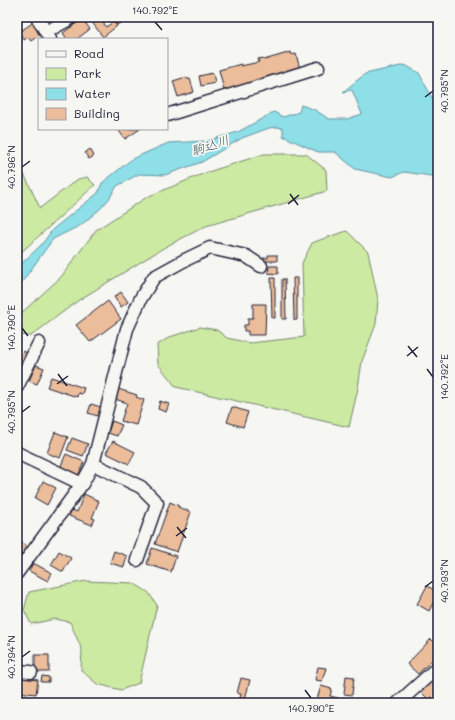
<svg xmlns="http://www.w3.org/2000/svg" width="455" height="720" viewBox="0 0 455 720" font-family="Mali,'Klee One',sans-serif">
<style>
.green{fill:#cceaa2;stroke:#77866e}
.water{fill:#8edfe7;stroke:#6393a2}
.building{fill:#ebbd9a;stroke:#22223b}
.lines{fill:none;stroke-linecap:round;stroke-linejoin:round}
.minor-casing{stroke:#22223b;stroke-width:15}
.minor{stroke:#f6f6f2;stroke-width:12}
.ticks{fill:none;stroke:#22223b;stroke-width:1.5}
.labels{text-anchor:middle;stroke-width:3.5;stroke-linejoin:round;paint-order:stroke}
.water-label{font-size:13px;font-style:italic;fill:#425b6f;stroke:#f6f6f2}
.neatline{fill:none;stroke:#22223b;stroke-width:1.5}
.ticks-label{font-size:10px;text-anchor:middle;fill:#22223b}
</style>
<rect width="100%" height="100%" fill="#f6f6f2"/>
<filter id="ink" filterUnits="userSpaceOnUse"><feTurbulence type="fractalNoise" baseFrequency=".025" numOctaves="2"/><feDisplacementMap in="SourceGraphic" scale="8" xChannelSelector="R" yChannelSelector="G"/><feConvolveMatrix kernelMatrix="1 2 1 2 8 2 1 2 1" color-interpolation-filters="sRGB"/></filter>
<g filter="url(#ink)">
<path class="green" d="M264,154h42l20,16 1,21 -121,35 -41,21 -86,53 -48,36 -14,-1v-18l44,-40 35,-47 51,-33 58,-24z
M17,169l7,5 16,34 38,-29 9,-2 8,8 -78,71z
M347,231l21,21 10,47 -2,25 -14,37 -4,27 -9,39 -173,-40 -18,-23 -1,-19 13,-8 30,-10 17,3 10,8 23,5 54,-6 -2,-74 10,-20 16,-6z
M86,581l47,2 15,9 9,13 -18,78 -18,7 -24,-6 -16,-14 1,-20 -12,-28 -15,-3 -24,5 -7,-14 5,-18z"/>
<path class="water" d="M405,65l14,8 19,36v68l-34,-5 -12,5 -37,-8 -20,-17h-17l-35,-16v-8l-6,-1 -8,1 -27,10 -40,24 -37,13 -26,-1 -22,12 -8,13 -9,10 -19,16 -28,14 -36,50v-21l25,-24 11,-15 45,-36 4,-10 30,-24 36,-16 38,-2 32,-9 36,-20 9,5 16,-5 2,-7 14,5 14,9h18l15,-5 -10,-24 -9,2 22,-18z"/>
<path class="building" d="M88,17h16l1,1 -3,3 4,6 7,-5 4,4 -14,11z
M112,17h18l-13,8z
M82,19l8,10 -13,10h-10l-4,-6z
M34,22l8,11 -11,8 -3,-4 -4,3 -5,-8z
M291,52l1,3 4,-1 4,15 -76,21 -5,-20 22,-6v2l18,-4 -1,-3 5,-1 1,2z
M213,73l2,10 -14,3 -2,-10z
M186,77l1,2h3l4,13 -16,5 -5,-16z
M122,129h18l-15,10 -6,-8z
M90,149l4,7 -5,3 -4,-6z
M268,255h9v6h-14v-3h5z
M269,266h9v8l-10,-1z
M271,278h4v40h-3z
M293,278h4v42h-3z
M282,279h3l1,40h-4z
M121,292l7,10 -7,5 -7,-10z
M108,301l13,18 -31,23 -14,-17z
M253,304h13l-1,31h-17v-4h-4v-6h4v-7h5z
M23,351l6,3 -7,15 -5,-2v-3z
M36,365l8,3 -7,16 -8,-3z
M51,377l33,11 -2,6 -4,-1 -1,4 -30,-10z
M118,389l19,6 -1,2 8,3 -8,25 -15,-4 6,-18 -12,-4z
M160,401l9,3 -3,8 -8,-3z
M91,404l13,4 -3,9 -13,-4z
M232,407l16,5 -5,15 -16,-5z
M112,421l10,4 -5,11 -9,-3z
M55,432l13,5 -8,21 -13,-5z
M72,438l16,6 -5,12 -16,-6z
M113,441l22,11 -6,12 -23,-11z
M66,454l18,8 -6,14 -18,-8z
M43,481l13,7 -9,17 -12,-7z
M84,494l15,7 -7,17 3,1 -3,6 -23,-9 3,-6 5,2z
M170,502l9,4 -1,1 13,5 -14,40 -22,-8z
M19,541l10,7 -6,10 -6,-4v-11z
M152,548l24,8 -5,16 -24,-8z
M59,551l12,7 -8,14 -12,-7z
M114,551l13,5 -3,11 -14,-4z
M33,563l19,10 -4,8 -19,-10z
M427,586l9,5 -2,3 3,1 -8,16 -12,-7z
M431,639l7,7v2l-3,4 3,2 -20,20 -11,-10z
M35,655h14v17h-14z
M318,667l8,1 -4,13 -7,-1z
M17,675l13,2v2l8,1 -2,14 -19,-2z
M42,676l7,1v5h-8z
M346,676l8,1 -2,18 -8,-1z
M434,676l4,4v11l-9,9 -8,-8 6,-7 -1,-1z
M241,678l9,2 -5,19 -5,-1 1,-4 -4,-1z
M321,686l11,3 -2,7 8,2 -1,5h-21z"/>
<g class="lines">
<defs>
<path id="minor" d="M37,17l13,22
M46,32l27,-15
M167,115l151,-47
M17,387l22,-44
M17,453l65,31
M93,464l48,23 16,16 -20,57
M17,573l65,-89 11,-20 34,-135 14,-31 13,-21 29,-16 27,-13 36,8 15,10
M17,671l14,1
M398,703l40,-36"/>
</defs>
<use href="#minor" class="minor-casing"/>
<use href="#minor" class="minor"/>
</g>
</g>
<path class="ticks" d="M155,22l7,8M425,97l8,-6M22,167l8,-6M290,194l8,11M288,204l11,-9M22,328l6,8M408,346l9,11M407,356l11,-9M427,369l6,8M58,374l9,12M57,384l11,-8M22,412l8,-6M177,527l9,11M176,536l11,-8M425,587l8,-6M22,657l8,-6M305,690l6,8"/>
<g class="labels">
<g class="water-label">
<text transform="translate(210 145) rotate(-18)" y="5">駒込川</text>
</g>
</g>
<rect width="455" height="720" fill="none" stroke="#f6f6f2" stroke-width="44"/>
<rect x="38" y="38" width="130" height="92" fill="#f6f6f2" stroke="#a1a1a9"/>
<rect x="46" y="51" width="20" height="6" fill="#f6f6f2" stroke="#a1a1a9"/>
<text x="74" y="58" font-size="12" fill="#22223b">Road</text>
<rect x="46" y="68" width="20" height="12" fill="#cceaa2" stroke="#a1a1a9"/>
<text x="74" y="78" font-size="12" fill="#22223b">Park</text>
<rect x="46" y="88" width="20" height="12" fill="#8edfe7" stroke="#a1a1a9"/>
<text x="74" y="98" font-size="12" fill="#22223b">Water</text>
<rect x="46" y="108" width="20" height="12" fill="#ebbd9a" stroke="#a1a1a9"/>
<text x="74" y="118" font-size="12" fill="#22223b">Building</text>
<rect x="22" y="22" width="411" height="676" class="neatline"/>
<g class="ticks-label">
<text x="155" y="14">140.792°E</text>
<text transform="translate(444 91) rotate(-90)" y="4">40.795°N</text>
<text transform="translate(11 167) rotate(-90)" y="4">40.796°N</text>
<text transform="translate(11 328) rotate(-90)" y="4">140.790°E</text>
<text transform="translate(444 377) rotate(-90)" y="4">140.792°E</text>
<text transform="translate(11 412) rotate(-90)" y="4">40.795°N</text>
<text transform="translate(444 581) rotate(-90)" y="4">40.793°N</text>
<text transform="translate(11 657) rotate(-90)" y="4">40.794°N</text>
<text x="311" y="712">140.790°E</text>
</g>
</svg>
